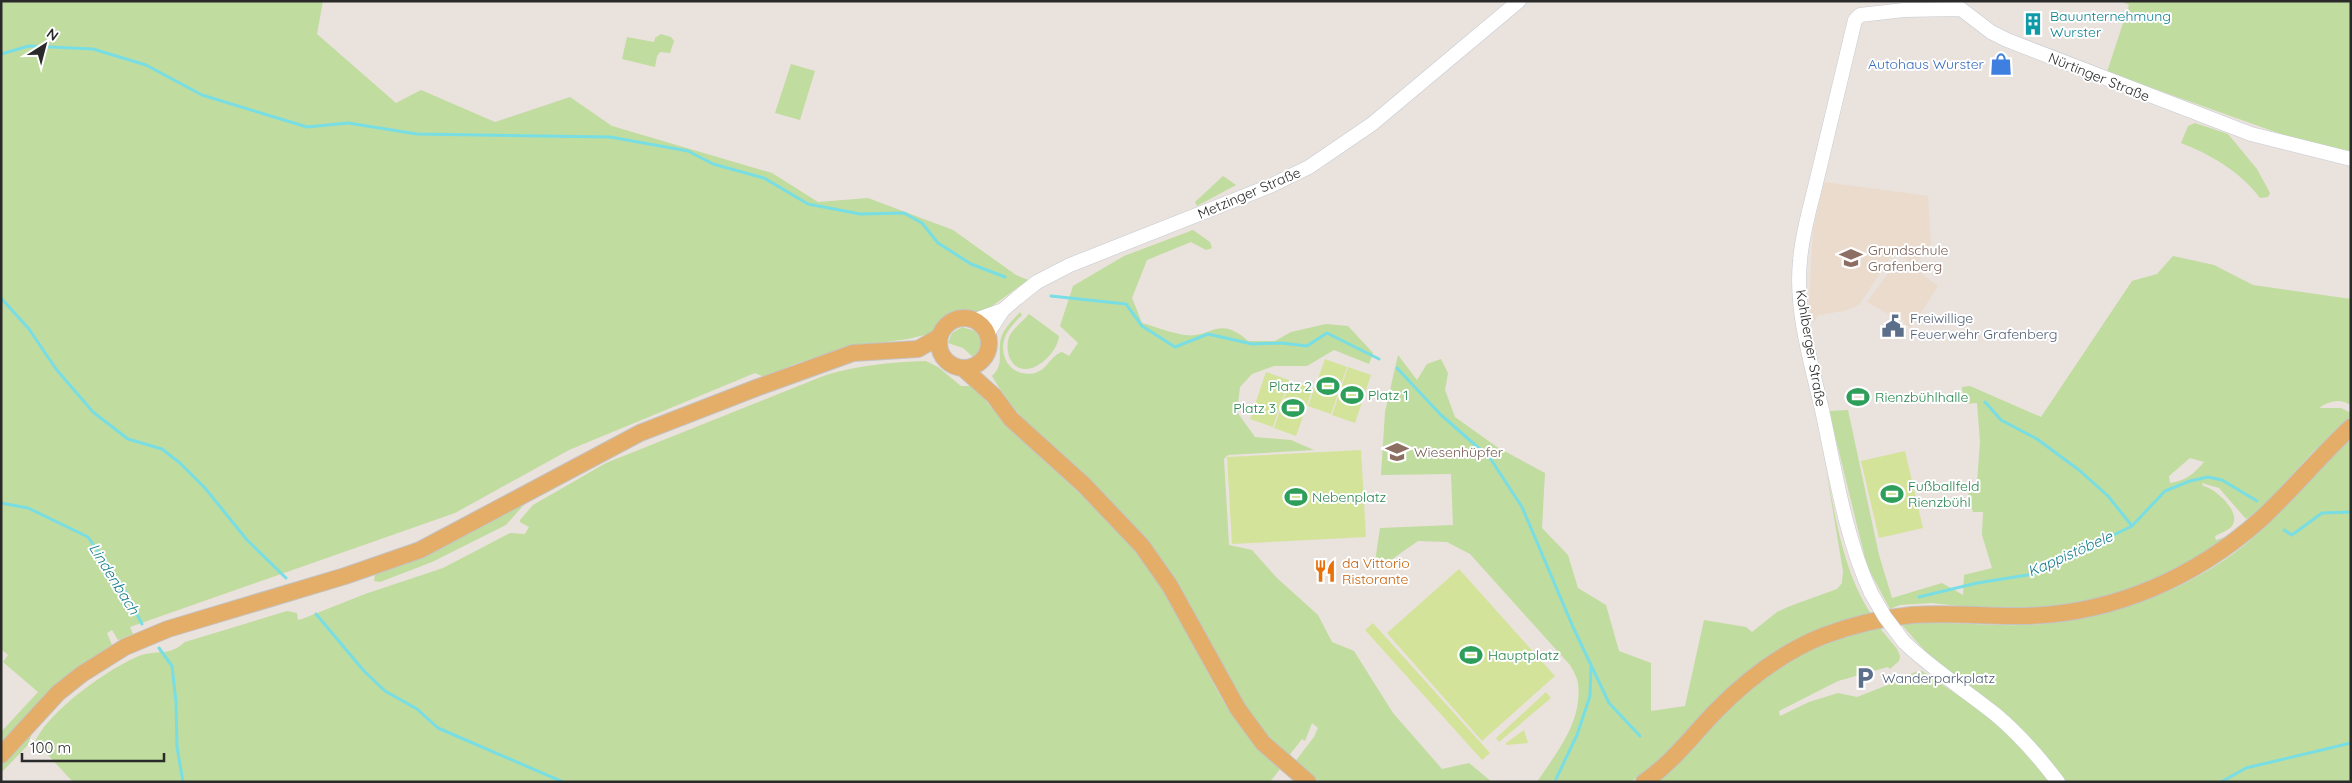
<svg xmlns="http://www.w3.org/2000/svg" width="2352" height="783" viewBox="0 0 2352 783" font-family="Quicksand,sans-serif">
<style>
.education{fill:#ebdbcd}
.green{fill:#c0dc9e;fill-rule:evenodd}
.pitch{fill:#d4e39a}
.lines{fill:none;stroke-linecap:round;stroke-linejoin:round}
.stream{stroke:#78dee4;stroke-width:3}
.secondary-casing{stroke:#c5cad2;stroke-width:15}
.primary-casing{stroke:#c3c3c3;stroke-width:18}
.secondary{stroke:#fff;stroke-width:14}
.primary{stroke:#e4ad68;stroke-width:16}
.secondary-bridge-casing{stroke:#c5cad2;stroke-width:15;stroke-linecap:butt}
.secondary-bridge{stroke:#fff;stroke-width:14}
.labels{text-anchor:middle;stroke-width:4;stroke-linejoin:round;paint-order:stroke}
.culture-label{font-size:14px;fill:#0d838f;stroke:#fff;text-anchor:start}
.shop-label{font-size:14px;fill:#366cbe;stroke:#fff;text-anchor:end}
.street-label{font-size:14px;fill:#2a2a2a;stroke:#fff}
.education-label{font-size:14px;fill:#785e54;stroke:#fff;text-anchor:start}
.service-label{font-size:14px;fill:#4e5e75;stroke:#fff;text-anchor:start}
.leisure-label{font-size:14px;fill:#27864d;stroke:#fff;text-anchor:start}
.food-label{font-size:14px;fill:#c56008;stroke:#fff;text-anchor:start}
.water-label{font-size:15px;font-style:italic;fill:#197f8e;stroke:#fff}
</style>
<rect width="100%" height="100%" fill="#eae2dd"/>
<path class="education" d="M1824,182l104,14 3,48 -16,21 -21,-13 -35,53 -15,6 -26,4 -5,9 -4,-20 4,-74z
M1900,265l12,7 3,-3 23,17 -27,42 -7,-4 1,-3 -4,-2 -1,2 -33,-19 22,-30z"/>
<path class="green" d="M1,1h322l-6,33 79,69 25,-13 74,32 75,-25 42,29 160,47 46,29 50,-4 85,32 63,45 12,5 -44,32 -35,6 -16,15 -25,6 -61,8 -52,17 -31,13 -9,-4 -186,77 -114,63 -325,114 3,7 -15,6 -6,-10 -5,3 5,12 -31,21 -80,81v-15l37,-40 -35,-30 5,-7 -7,-6z
M2121,1h230v150l-42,-7 -202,-72 22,-67z
M661,34l10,3 3,4 -4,12 -10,-1 -3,4 -2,11 -33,-8 5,-22 27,5 1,-4z
M791,64l24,7 -15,49 -25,-7z
M2195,123l33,11 29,35 13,24 -2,4 -8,1c-19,-26 -50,-44 -79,-55l7,-17z
M1223,176l13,9 -39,21 -2,-4z
M1193,230l17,12 2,6 -6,2 -15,-8 -44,18 -15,38 10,25c14,4 29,10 43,12 26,4 33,-21 63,6h27l16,-9 35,-8 22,2 25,27 -4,11 -35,-14 -27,16h-33l-22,8 -12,13 -3,25 18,25 36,3 23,10 -86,5 -4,4 5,86 23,5 25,28 41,37 14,27 22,9 39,62 49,56 27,-6 23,19h-172l-26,-19 20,-26 4,-9 -6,-5 -7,18 -3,-2 -14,18c-14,-14 -28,-29 -40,-45 -8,-10 -13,-23 -19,-34 -25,-44 -44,-91 -77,-131 -48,-60 -122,-104 -160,-171 13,-12 5,-23 9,-38 3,-10 12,-18 19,-26l2,3c-7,7 -15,15 -18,25 -5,20 10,38 31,33 12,-3 16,-18 27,-21l7,4 9,-13 -18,-17 13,-40 51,-30z
M2173,256l41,9 39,20 98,14v106c-12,-7 -22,-4 -32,3h22l10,5v3l-39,37 -55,60 -11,6 -27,-31 -17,-5 1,3c12,2 39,26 29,40 -4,5 -12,7 -17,10l1,4 12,-4 -42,30 -73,31 -41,9 -50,4 -46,-2 -44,-5 -32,2 -10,4 -23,-43 -38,-155 19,-1 31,145 13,43 50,-15 21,12 1,-20 28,-7 -10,-33 1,-23h-10l-5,-18 9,-11 3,-41 -3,-39 -13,1 -2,-17 8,-1 71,31 91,-136 25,-7zM2190,458l14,4c-10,12 -19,19 -34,21l-1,-7z
M1029,314l30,22c-1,14 -19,34 -35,33 -15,-1 -20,-22 -14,-34 5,-8 13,-14 19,-21z
M962,327l13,4c8,10 7,18 -2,26l-10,-9 -15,-5 4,-10z
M1398,355l19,25 10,-16 14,-5 7,14 -3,17 10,27 42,30 48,26 -3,55 26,27 10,33 28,17 13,46 32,12v48l34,-5 19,-86 42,7 6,5 25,-20 13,-6 47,-17 5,-6 1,-12 -17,-102c10,50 17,102 45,145l-40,12 -200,156h-94c20,-30 46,-61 41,-99 -1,-6 -5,-13 -8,-18l-100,-111 -23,-12 -29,-1 -30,21h-13l5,-34 73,-3 -2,-51 -70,1 4,-63z
M926,361l12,6 23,19h13c50,67 121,111 171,177 35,45 54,98 83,146 15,22 33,41 52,60l-10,13h-1197l-25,-27 -15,-6c6,-32 76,-81 106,-93 18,-7 30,1 46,-14l102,-31 10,2 1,7 4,-1 63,-25 78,-26 67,-35 15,1 4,-7 -9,-5v-2l13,-15 73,-42 220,-88c34,-10 65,-13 100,-14z
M2351,438v344h-694c35,-29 61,-66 95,-95 38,-31 81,-48 127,-60l18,22 3,7 -1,5 -9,8 -2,-2 -50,14 -59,30 1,5 29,-14 29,-9 19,4 46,-18 12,-7 7,-1 52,35 -73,-82c50,-4 101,5 151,-1 73,-9 148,-38 203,-87 34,-31 63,-66 96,-98z
M529,499l-23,26 -74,37 -52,20 -6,-1 1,-7c56,-19 104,-44 154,-75z
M33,731l-6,15 -26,27v-7z"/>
<path class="pitch" d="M1325,359l22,8 -16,47 -23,-8z
M1348,367l23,8 -16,48 -23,-8z
M1266,372l23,8 -16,47 -23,-8z
M1290,381l23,7 -17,48 -22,-8z
M1361,450l5,87 -134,7 -5,-87z
M1905,451l18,77 -44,10 -18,-77z
M1459,569l96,107 -73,65 -95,-108z
M1373,623l117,130 -8,7 -117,-130z
M1546,692l5,6 -52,44 -3,-4z
M1524,730l4,13 -22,2v-2z"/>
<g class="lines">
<path class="stream" d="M1,54l28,-8 64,3 53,16 56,30 105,32 41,-4 69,11 193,3 78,14 25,13 51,14 44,26 52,10 44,-1 18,10 16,20 33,21 34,13
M1051,296l75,8 16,22 33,21 33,-13 44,10 29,-1 26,3 20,-13 52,26
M1,298l28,31 27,40 37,43 35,27 34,10 18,14 25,25 42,52 39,38
M1397,368l43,46 50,44 32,49 51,120 36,76 31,33
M1985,402l16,18 36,19 42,31 29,26 24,30
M1,503l27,5 60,29 36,52 18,35
M2284,530l8,5 30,-22 29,-1
M1919,597l58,-14 57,-9 98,-48 33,-35 25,-10 18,-4 14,3 35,21
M316,614l48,57 21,20 32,18 21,19 125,54
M159,648l13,18 4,36 1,45 6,35
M1556,779l21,-44 13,-39 1,-29
M2221,782l25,-14 105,-25"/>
<defs>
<path id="secondary" d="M975,320l28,-10
M988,333l15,-23 14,-12 20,-16 33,-17 200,-79 39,-19 63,-43 147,-123
M1871,593c-26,-56 -36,-123 -49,-183 -11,-48 -27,-100 -22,-149 2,-27 10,-53 16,-78 13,-54 26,-109 39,-163l5,-5 44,-5 57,-1 30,23 16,8 244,94 100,25
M1904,642c28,27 61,48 91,72 24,20 44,43 63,68"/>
<path id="primary" d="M939 343a25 25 0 1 1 50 0a25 25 0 1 1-50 0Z
M964,369l30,27 17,23 73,66 58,61 28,40 68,123 25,34 45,39
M1,755l57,-62 24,-19 43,-27 43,-18 177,-53 75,-26 220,-117 116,-45 97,-35 65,-4 21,-12
M1644,782c28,-19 48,-46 71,-70 30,-31 68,-60 108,-76 29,-11 58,-18 89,-21 37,-3 75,2 112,1 89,-2 171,-38 237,-97 31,-29 59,-63 90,-92"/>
</defs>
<use href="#secondary" class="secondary-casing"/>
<use href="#primary" class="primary-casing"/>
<use href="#secondary" class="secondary"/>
<use href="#primary" class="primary"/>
<defs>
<path id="secondary-bridge" d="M1871,593l14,24 19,25"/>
</defs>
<use href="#secondary-bridge" class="secondary-bridge-casing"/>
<use href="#secondary-bridge" class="secondary-bridge"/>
</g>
<defs>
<symbol id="building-bare" viewBox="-9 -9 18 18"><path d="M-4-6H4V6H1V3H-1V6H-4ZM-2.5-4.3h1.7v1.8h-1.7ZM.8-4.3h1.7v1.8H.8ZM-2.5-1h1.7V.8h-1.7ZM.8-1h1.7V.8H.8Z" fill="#0f9aa8" stroke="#fff" stroke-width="2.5" paint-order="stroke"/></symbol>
<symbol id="shop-bare" viewBox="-9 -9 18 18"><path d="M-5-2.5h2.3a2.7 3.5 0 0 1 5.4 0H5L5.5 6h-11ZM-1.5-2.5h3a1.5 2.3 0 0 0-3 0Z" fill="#3f7fe0" stroke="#fff" stroke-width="2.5" paint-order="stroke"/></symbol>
<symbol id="school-bare" viewBox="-9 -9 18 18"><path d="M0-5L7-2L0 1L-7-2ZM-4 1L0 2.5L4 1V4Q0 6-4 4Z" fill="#8d6e63" stroke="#fff" stroke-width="2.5" paint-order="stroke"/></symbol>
<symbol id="civic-bare" viewBox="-9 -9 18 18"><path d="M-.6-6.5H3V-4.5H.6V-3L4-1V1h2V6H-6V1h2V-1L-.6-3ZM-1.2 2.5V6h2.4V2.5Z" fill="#5c6f8a" stroke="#fff" stroke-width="2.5" paint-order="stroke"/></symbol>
<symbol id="stadium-bare" viewBox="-9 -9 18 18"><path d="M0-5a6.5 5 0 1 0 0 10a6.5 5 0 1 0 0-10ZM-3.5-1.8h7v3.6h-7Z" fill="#2e9e5b" stroke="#fff" stroke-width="2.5" paint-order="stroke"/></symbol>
<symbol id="restaurant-bare" viewBox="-9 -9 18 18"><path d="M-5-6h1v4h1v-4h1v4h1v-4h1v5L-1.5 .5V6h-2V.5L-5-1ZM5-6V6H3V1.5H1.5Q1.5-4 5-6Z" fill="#e8710a" stroke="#fff" stroke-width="2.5" paint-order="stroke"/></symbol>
<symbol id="parking-bare" viewBox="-9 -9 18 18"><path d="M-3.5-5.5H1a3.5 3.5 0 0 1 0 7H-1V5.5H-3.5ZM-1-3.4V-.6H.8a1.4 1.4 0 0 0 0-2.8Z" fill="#5c6f8a" stroke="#fff" stroke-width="2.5" paint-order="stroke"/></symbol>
</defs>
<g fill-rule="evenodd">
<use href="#building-bare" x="2017" y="8" width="32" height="32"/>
<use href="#shop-bare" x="1985" y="48" width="32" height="32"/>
<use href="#school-bare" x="1835" y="242" width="32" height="32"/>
<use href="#civic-bare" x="1877" y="310" width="32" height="32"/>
<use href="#stadium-bare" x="1312" y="370" width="32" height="32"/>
<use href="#stadium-bare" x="1336" y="379" width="32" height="32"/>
<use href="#stadium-bare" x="1842" y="381" width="32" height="32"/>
<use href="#stadium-bare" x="1277" y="392" width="32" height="32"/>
<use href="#school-bare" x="1381" y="436" width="32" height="32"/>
<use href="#stadium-bare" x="1876" y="478" width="32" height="32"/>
<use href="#stadium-bare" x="1280" y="481" width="32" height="32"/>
<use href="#restaurant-bare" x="1309" y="555" width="32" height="32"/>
<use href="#stadium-bare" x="1455" y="639" width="32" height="32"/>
<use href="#parking-bare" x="1849" y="662" width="32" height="32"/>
</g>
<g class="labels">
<g class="culture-label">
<text x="2050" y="21">Bauunternehmung<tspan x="2050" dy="16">Wurster</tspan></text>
</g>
<g class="shop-label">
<text x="1984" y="69">Autohaus Wurster</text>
</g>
<g class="street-label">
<text transform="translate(2099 77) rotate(22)" y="5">Nürtinger Straße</text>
<text transform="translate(1249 193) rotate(-23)" y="5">Metzinger Straße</text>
<text transform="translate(1811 348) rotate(80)" y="5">Kohlberger Straße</text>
</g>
<g class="education-label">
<text x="1868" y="255">Grundschule<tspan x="1868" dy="16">Grafenberg</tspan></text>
<text x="1414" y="457">Wiesenhüpfer</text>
</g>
<g class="service-label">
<text x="1910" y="323">Freiwillige<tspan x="1910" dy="16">Feuerwehr Grafenberg</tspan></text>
<text x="1882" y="683">Wanderparkplatz</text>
</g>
<g class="leisure-label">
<text x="1312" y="391" text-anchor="end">Platz 2</text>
<text x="1368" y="400">Platz 1</text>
<text x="1875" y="402">Rienzbühlhalle</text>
<text x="1276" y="413" text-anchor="end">Platz 3</text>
<text x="1908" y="491">Fußballfeld<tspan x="1908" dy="16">Rienzbühl</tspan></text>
<text x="1312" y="502">Nebenplatz</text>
<text x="1488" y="660">Hauptplatz</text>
</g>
<g class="food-label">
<text x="1342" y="568">da Vittorio<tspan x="1342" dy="16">Ristorante</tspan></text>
</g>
<g class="water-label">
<text transform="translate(2070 554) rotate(-24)" y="5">Kappistöbele</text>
<text transform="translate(114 579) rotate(58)" y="5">Lindenbach</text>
</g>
</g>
<rect width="2352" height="783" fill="none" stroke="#2a2a2a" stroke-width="5"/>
<g transform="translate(45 45) rotate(36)" stroke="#ffffff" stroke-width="4" paint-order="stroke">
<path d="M0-4L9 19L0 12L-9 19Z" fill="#2a2a2a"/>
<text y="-8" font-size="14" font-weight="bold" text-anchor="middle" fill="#2a2a2a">N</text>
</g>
<path d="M22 753v8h142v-8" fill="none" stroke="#2a2a2a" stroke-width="2.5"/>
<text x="30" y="753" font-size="15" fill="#2a2a2a" stroke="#ffffff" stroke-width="4" paint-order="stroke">100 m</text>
</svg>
